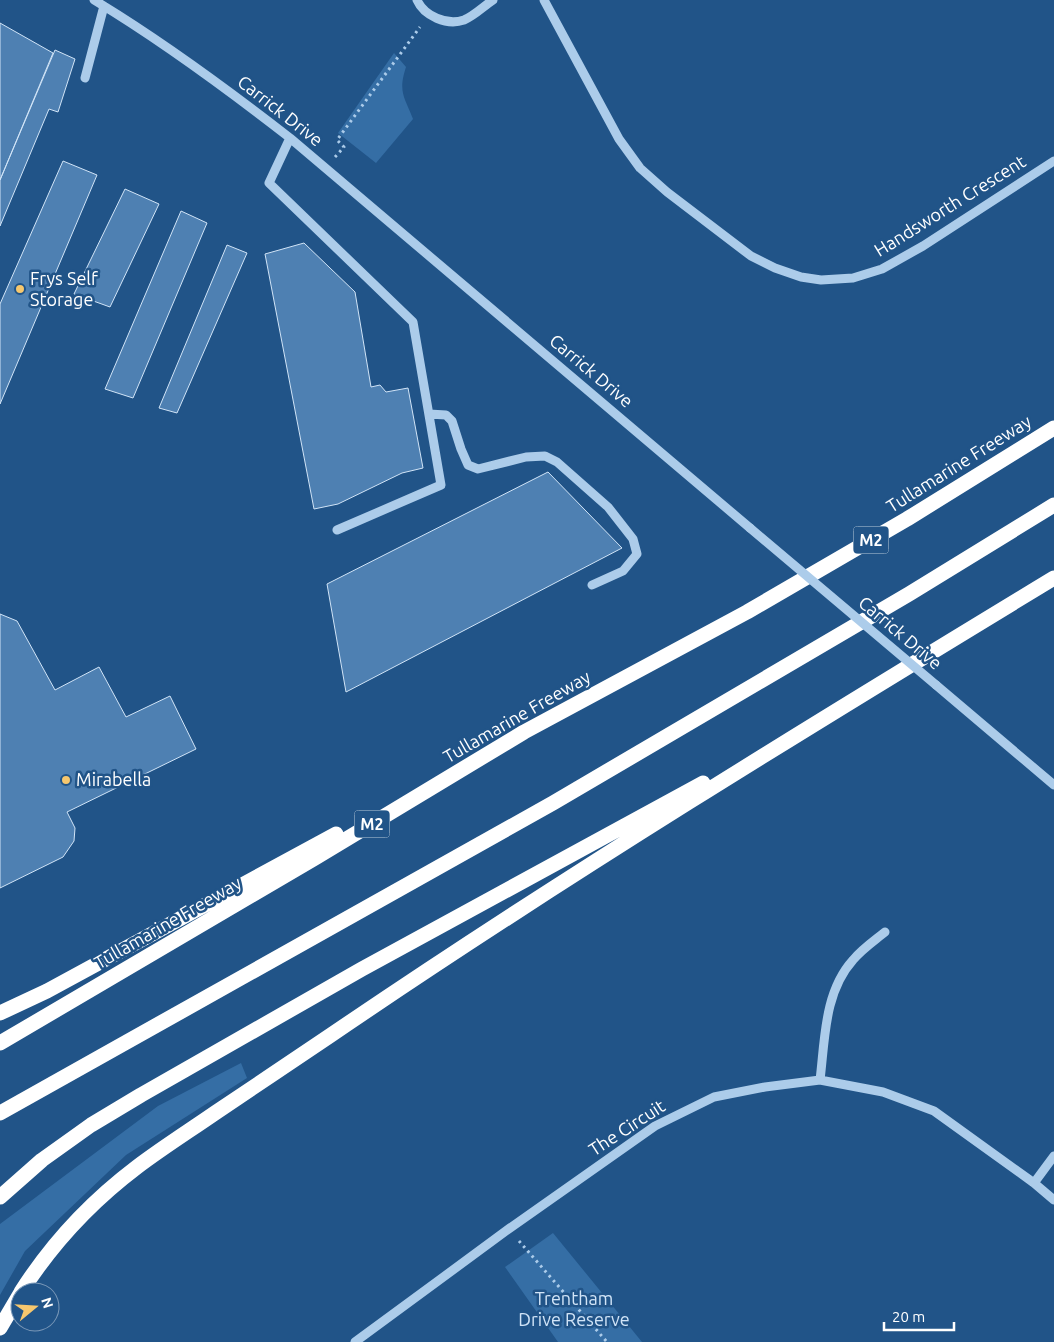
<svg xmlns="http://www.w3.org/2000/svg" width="1054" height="1342" viewBox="0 0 1054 1342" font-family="Ubuntu,sans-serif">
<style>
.green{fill:#356ea5}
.building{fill:#4e80b2;stroke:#d1e4f7}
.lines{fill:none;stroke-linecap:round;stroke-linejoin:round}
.path{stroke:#acccea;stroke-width:3;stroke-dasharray:2.5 4;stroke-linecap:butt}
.minor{stroke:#acccea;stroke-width:9}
.highway{stroke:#fff;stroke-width:15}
.minor-bridge{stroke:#acccea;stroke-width:9}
.poi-dot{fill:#f6c76e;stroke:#215488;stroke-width:2}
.labels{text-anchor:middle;stroke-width:5;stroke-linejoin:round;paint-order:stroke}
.shield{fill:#215488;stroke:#bcccdb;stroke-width:1}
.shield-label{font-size:16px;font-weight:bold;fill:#fff}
.street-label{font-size:18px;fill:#fff;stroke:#215488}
.poi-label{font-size:18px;fill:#fff;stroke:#215488;text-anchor:start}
.park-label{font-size:18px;fill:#d1e4f7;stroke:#215488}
</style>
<rect width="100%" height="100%" fill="#215488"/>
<path class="green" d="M394,53l12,14c-8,25 -2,29 7,52l-37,44 -38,-30z
M241,1063l6,15 -121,77 -101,96 -25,44v-71l158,-118z
M553,1233l89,109h-84l-53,-75z"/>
<path class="building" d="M0,23l53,30 -53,127z
M55,50l20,9 -17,53 -9,-3 -49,117v-46z
M63,161l34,14 -97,229v-100z
M125,189l34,15 -49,103 -36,-13z
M181,211l26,12 -74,175 -28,-9z
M304,243l51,49 16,95 9,-2 6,7 22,-4 15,80 -21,5 -64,31 -24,5 -49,-255z
M227,245l20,8 -70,160 -18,-5z
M548,472l74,76 -276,144 -19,-108z
M0,614l17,7 38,69 44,-23 27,50 44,-21 26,53 -129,63 8,16 -1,13 -11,16 -63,31z"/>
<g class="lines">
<path class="path" d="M335,157l9,-10 -7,-7 83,-113
M519,1241l88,101"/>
<path class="minor" d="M94,0c68,41 133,89 196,138l460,390
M417,0c7,16 30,26 47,20 10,-4 20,-14 29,-20
M544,0l75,139 21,29 27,24 84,64 24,12 26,9 20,3 32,-2 29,-9 41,-23 131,-85
M85,78l19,-72
M290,138l-21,45 144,139 28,163 -104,45
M429,414l17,1 6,6 9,28 7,16 10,4 48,-12 19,-1 12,6 51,45 25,32 4,15 -14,17 -31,14
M936,685l118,100
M820,1080c5,-40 4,-88 33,-120 9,-11 21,-19 32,-28
M1034,1183l20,-27
M355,1342l155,-114 145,-102 59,-29 51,-10 55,-7 63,12 51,19 100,72 20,17"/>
<path class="highway" d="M0,1013l47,-22 289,-157
M0,1043l315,-185 209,-126 223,-120 160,-93 147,-91
M0,1113l553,-310 356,-209 145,-89
M0,1197l42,-37 49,-35 50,-30 221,-126 341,-186
M21,1292c30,-47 71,-91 116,-125 25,-19 52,-36 78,-54 39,-26 77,-52 116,-78 235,-160 479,-309 723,-457
M0,1328l20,-34"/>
<path class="minor-bridge" d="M750,528l186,157"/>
</g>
<g class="poi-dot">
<circle cx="20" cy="289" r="5"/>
<circle cx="66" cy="780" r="5"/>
</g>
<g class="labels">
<g class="shield">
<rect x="853.5" y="526.5" width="35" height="27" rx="4"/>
<rect x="354.5" y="810.5" width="35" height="27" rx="4"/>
</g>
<g class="shield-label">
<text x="871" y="546">M2</text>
<text x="372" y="830">M2</text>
</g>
<g class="street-label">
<text transform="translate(280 111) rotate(38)" y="6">Carrick Drive</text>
<text transform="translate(950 206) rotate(-32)" y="6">Handsworth Crescent</text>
<text transform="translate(591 371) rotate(40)" y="6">Carrick Drive</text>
<text transform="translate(959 464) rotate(-32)" y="6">Tullamarine Freeway</text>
<text transform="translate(900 633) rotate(40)" y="6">Carrick Drive</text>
<text transform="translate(517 717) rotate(-30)" y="6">Tullamarine Freeway</text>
<text transform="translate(168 923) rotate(-30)" y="6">Tullamarine Freeway</text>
<text transform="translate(627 1128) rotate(-33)" y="6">The Circuit</text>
</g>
<g class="poi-label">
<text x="30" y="285">Frys Self<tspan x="30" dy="21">Storage</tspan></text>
<text x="76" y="786">Mirabella</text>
</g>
<g class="park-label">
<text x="574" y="1305">Trentham<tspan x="574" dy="21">Drive Reserve</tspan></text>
</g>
</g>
<g transform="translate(35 1307) rotate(72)"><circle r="24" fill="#215488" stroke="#7a98b8"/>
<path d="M0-4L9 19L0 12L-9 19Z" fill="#f6c76e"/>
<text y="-8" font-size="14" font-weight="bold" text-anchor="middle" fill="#ffffff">N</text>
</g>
<path d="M884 1322v8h70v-8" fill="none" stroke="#ffffff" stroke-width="2.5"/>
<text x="892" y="1322" font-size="15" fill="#ffffff" stroke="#215488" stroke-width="4" paint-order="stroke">20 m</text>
</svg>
